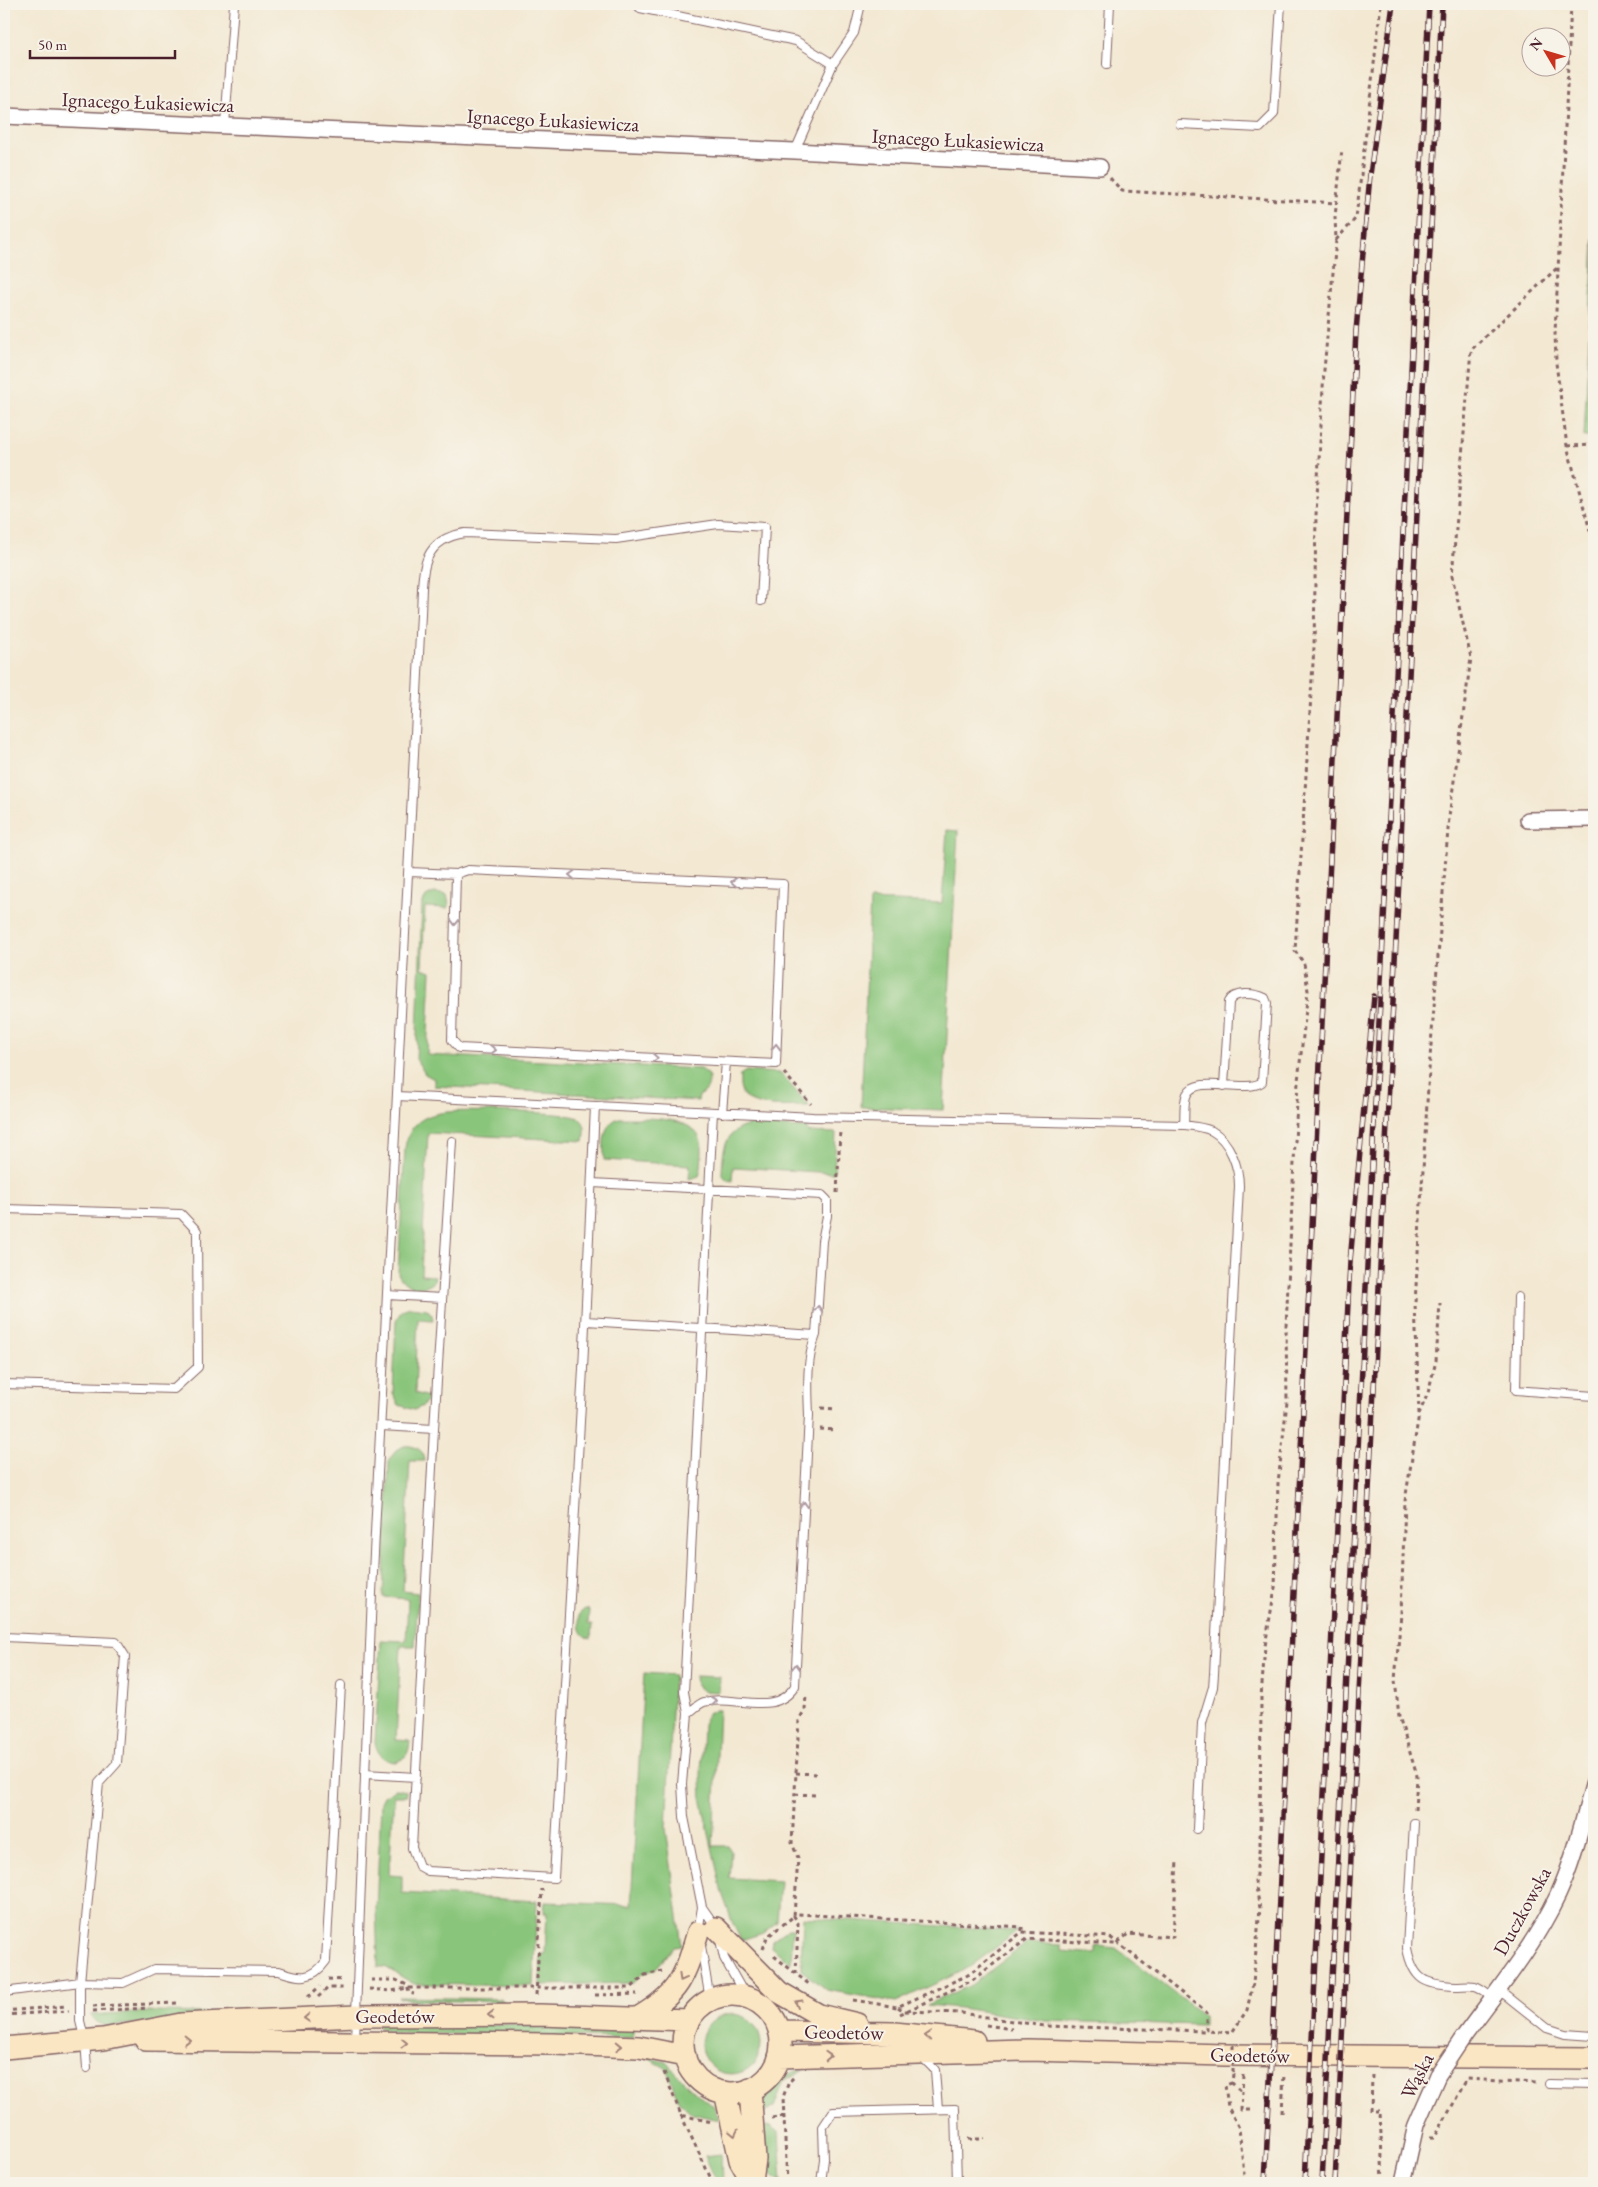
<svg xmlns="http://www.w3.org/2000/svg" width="1598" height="2187" viewBox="0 0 1598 2187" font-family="'EB Garamond',serif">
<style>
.green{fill:#89c57a;stroke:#6a7252}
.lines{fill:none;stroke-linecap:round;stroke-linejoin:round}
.lane-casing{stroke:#856565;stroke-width:10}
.street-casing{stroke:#856565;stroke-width:18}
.secondary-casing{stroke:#856565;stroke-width:24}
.path{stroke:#856565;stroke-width:3;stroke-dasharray:4 4;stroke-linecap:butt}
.lane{stroke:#fff;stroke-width:8}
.street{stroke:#fff;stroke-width:15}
.secondary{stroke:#fbe6c4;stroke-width:21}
.rail-casing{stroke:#4a1f2b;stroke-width:5.5}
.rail{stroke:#f7f3e8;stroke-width:4;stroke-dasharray:11;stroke-linecap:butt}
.street-bridge-casing{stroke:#856565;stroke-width:18;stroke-linecap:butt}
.path-bridge{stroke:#856565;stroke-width:3;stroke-dasharray:4 4;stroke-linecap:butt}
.street-bridge{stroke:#fff;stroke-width:15}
.oneway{stroke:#ae9aa0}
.oneway2{stroke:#a28278}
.labels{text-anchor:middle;stroke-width:4;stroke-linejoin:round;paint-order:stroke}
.street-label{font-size:20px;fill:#4a1f2b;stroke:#f7f3e8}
</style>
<rect width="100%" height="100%" fill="#f7f3e8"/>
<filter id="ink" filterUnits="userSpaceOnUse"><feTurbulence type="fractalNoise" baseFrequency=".02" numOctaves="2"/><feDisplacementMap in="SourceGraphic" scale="10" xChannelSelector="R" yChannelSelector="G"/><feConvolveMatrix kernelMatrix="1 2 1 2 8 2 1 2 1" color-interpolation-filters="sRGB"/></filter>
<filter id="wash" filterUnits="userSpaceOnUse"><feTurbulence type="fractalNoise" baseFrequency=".0096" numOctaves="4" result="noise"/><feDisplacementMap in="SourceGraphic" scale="20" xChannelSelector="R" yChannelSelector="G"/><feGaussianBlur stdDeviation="1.12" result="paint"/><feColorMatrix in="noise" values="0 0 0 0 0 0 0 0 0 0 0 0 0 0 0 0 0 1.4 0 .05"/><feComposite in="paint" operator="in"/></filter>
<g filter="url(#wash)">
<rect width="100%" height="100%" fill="#f3e8d2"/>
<path class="green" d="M1594,240v197h-10z
M947,830l11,1 -15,279 -82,-3 9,-207 72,3z
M434,893l13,2 2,10 -2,3 -22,-1 -3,61 9,3 -4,84 273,14 9,6c0,10 0,16 -10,21l-1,5 -264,-15v-7l-9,-5 -9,-15 6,-155 4,-7z
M746,1071l34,2 29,33c-17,0 -56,4 -66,-11 -4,-6 -3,-13 -3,-20z
M492,1111c16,1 79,1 88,8 7,6 5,14 4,22l-156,-8 -7,142 14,1 -2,7c-12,9 -30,4 -35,-10l7,-125c7,-45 53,-35 87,-37z
M619,1118c27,1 86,-6 83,35 -1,8 0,16 -3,23l-10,3 1,-14 -86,-5c0,-16 -3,-35 15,-42z
M750,1125l57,3v4l29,1 -2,40 -101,-6 -1,14 -5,-1 -5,-6c1,-23 1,-43 28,-49z
M410,1307l17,2 5,6 1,5 -15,-1 -3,74 13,4 -5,9 -9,4 -15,-5 -6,-12 3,-73 6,-10z
M404,1446c10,-1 20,3 21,15h-15l-7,130 15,2 -3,53h-14l-5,94 14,1c-1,11 -3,18 -15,21 -12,-1 -18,-9 -20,-20l6,-102 25,1 2,-42 -25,-2 6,-136 6,-10z
M585,1609l4,1 -1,14 4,1 -1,14c-13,-4 -12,-13 -12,-25z
M644,1673l30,2 -8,153 16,118 -7,1 -20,22 -13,5 -9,9 -93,2 1,-31h4l2,-41h-3l1,-11 86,3z
M695,1676l25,1 -1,15 -16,-1 -7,-6z
M715,1710h4l-6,136h15l3,5 -2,27 51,3 -3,41 -14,11 -22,7 -8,-16 -11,-31 -20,-91 -1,-26 2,-52 5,-10z
M396,1789l10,2 1,5h-13l-5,79 13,1v17l135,8 -4,85 -119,-2 -29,-17h-7l-2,-57 5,-108 3,-6z
M803,1917l215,14 -51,38 -71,33 -70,-12 -25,-20z
M788,1929h5l-2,34 -20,-16 1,-6z
M1027,1943l35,2v6l34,3v-8l20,2 87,67v10l-158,-4 -85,-13 -33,-3 44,-20z
M398,1997l103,2 3,3 -96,-2z
M141,2012l123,1 2,1 -159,12 -9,-3 -8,-8z
M701 2044a30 30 0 1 1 60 0a30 30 0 1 1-60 0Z
M381,2022l252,5v11l-236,-5 -17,-5 -1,-2z
M646,2057l21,5 21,24 25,20 7,14 -27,-6 -14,-12 -13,-34z
M804,2069l-20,12 -10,26 -10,6c-3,-20 21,-42 40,-44z
M771,2126l8,6 3,50 -14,-10 -2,-5 -4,-40z
M721,2154l1,29h-5l-12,-27z"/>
</g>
<g filter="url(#ink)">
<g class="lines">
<defs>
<path id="lane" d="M636,4l4,4 156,33 37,23
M1107,64l3,-60
M1180,124l80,4 14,-14 7,-110
M225,125l9,-121
M795,151l38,-87 21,-31 7,-29
M409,872l47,2 12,-4 315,14 -7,180 -317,-16 -7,-8 4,-166
M397,1096l416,21 371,8c9,1 19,2 28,6 18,10 27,36 27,55l-25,488 -1,13 -11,36 -5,106
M722,1113l4,-51
M1184,1125c1,-9 -1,-23 3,-31 10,-20 58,0 75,-12l5,-79 -2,-5c-10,-5 -31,-7 -36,4l-5,84
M452,1141l-18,288 -22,419 7,18 9,5 126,7 29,-509 12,-263
M592,1183l230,12 5,5v16l-5,25 -6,94c-10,25 -8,53 -7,80l-14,271c-20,32 -61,8 -91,16 -6,2 -11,8 -16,11
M4,1209l177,5 16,17 1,136 -24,22 -170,-5
M387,1295l55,3
M1518,1297l-2,93 78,6
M586,1321l230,14
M381,1426l53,3
M4,1637l112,5 9,14 -8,107 -18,20 -19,199v39l5,20 2,27
M365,1774l51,3
M1414,1823l-7,125c6,32 18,37 49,38 6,0 14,-1 19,0 7,2 12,7 17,11
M702,1907l14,20
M698,1932l4,-25 -18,-90 -2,-33 6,-71 -4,-21 2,-39 27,-541
M720,1940l4,18 22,39
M701,1946l9,54
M1498,1989l49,39 18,6 29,2
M4,1992l76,-10 43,1 31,-14 125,2c20,7 33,10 47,-10l15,-276
M355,2040l17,-447 49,-979c2,-38 -3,-74 44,-81l151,6 102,-15 47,3 -4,74
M922,2057l13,13 3,39
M1549,2084l45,1
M821,2183l3,-24 -1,-32 10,-15 122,-3 2,74"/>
<path id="street" d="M4,116l791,35 305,16
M1528,820l66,-1
M1462,2039c34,-47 71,-91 96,-144 16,-35 25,-75 36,-113
M1403,2183l13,-58 22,-50"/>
<path id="secondary" d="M716,1928l63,64 40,23 38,9
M683 2044a49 49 0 1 1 98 0a49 49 0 1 1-98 0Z
M639,2017c41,-24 46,-41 59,-85
M779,2031l115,2 80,8
M146,2040l407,4 86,3 46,9
M4,2048l99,-9 78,-15 175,-8 184,-1 149,5
M779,2057l249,-7 198,5 368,3
M750,2089l5,70 -3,22
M725,2092l15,68 13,23"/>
</defs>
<use href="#lane" class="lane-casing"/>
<use href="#street" class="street-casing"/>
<use href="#secondary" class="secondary-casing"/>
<path class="path" d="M1571,4l-16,328 1,31 11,83 27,99
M1110,178l12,13 214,12
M1336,240l20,-22 25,-214
M1567,446l27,-1
M784,1073l27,31
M837,1193l3,-62
M821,1408l15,1
M1419,1414l-4,-111 14,-233 20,-253 22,-159 -19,-82 19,-226 87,-83
M820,1429l15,1
M796,1773l20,1
M795,1794l20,1
M1415,1810l2,-34 -18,-60 -4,-36 6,-66 4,-113 14,-87 9,-21 8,-32 4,-58
M763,1949l4,-12 27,-21 4,-58 -6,-15 7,-123 6,-11 1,-14
M774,1956l36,29
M796,1974l2,-51 -4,-7 4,-2 224,13v5
M328,1979l16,1
M371,1980h25l11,5 2,8 5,1
M369,1989l22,2 17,-3h223l14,-13 17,-4
M536,1995l6,-106
M595,1995l42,-1
M308,1997l12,-11
M318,1997l10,-9h17
M853,2000l44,7 71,-32 54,-43 88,5 97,76v18l26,2
M93,2006l84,-3
M898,2007l6,4 57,2 83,13 163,5
M4,2011l63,-5
M93,2011l56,-3
M900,2014l71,-33 56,-42 89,5 12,-10 45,3 4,-77
M4,2015l65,-4
M986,2025l26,4
M1233,2031l14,-21 6,-27 7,-75 -5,-26 5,-38 1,-147 4,-51 10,-58 3,-105 9,-81 -1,-76 12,-245 10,-90 -4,-28 -9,-12 19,-304 2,-132 8,-145 12,-130 -1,-23 7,-68
M664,2072l17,43 31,7
M1233,2074l-1,9 9,9
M1243,2075l-2,35h9l1,-2
M1372,2075l-1,36h9l3,72
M1232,2083l-7,2 3,22 11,21 6,55
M1282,2113l2,-39
M681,2115l32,68
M772,2118l12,-2
M1430,2137h5l32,-58 69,4
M968,2139h17
M787,2183l-4,-86 6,-15 5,-5"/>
<use href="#lane" class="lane"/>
<use href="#street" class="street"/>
<use href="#secondary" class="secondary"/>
<defs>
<path id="rail" d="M1265,2183l91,-1852 14,-156 23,-171
M1305,2183l45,-921 24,-266
M1322,2183l107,-2179
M1335,2183l107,-2179"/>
</defs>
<use href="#rail" class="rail-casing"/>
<use href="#rail" class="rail"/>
<defs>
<path id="street-bridge" d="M1438,2075l24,-36"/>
</defs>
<use href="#street-bridge" class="street-bridge-casing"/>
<path class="path-bridge" d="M1233,2073v-32"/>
<use href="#street-bridge" class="street-bridge"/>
</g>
<defs><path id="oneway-chevron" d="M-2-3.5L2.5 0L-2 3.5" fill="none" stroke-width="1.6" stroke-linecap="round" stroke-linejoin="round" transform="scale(1.25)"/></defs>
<g class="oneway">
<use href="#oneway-chevron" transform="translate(572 875) rotate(-177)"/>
<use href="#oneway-chevron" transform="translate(734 882) rotate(-177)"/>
<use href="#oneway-chevron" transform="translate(455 922) rotate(91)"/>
<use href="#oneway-chevron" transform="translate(776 1047) rotate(-88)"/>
<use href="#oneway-chevron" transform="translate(493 1050) rotate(3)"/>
<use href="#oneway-chevron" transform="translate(655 1058) rotate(3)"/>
<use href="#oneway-chevron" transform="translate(818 1309) rotate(-86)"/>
<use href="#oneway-chevron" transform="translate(804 1505) rotate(-87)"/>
<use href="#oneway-chevron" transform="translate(796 1667) rotate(-88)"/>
<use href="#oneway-chevron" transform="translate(714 1701) rotate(-7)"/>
</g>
<g class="oneway2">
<use href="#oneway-chevron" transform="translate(682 1978) rotate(119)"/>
<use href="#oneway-chevron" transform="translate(798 2003) rotate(-150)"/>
<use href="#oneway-chevron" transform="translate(491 2015) rotate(180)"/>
<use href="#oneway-chevron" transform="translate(307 2018) rotate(177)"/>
<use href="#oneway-chevron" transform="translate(928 2036) rotate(-176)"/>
<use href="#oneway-chevron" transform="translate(187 2040) rotate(1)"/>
<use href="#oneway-chevron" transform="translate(404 2043) rotate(1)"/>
<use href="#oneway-chevron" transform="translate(619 2046) rotate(2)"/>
<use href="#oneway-chevron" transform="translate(828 2056) rotate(-2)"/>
<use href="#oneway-chevron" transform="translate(734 2133) rotate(78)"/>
</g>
</g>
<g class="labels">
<g class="street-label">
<text transform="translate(148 102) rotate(2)" y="7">Ignacego Łukasiewicza</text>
<text transform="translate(553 120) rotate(3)" y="7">Ignacego Łukasiewicza</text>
<text transform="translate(958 140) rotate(3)" y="7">Ignacego Łukasiewicza</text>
<text transform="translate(1522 1911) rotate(-61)" y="7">Duczkowska</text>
<text x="395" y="2023">Geodetów</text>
<text transform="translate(844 2032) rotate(1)" y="7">Geodetów</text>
<text transform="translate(1250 2055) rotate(1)" y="7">Geodetów</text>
<text transform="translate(1417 2076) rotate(-63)" y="7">Wąska</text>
</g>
</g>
<rect width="1598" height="2187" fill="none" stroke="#f7f3e8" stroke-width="20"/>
<g transform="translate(1546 52) rotate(308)"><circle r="24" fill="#f7f3e8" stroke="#b29e9c"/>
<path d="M0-4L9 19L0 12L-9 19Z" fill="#c8321e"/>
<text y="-8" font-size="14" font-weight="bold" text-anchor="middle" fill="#4a1f2b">N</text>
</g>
<path d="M30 50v8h145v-8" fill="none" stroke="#4a1f2b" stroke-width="2.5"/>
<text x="38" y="50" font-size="15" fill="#4a1f2b" stroke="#f7f3e8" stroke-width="4" paint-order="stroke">50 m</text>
</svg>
